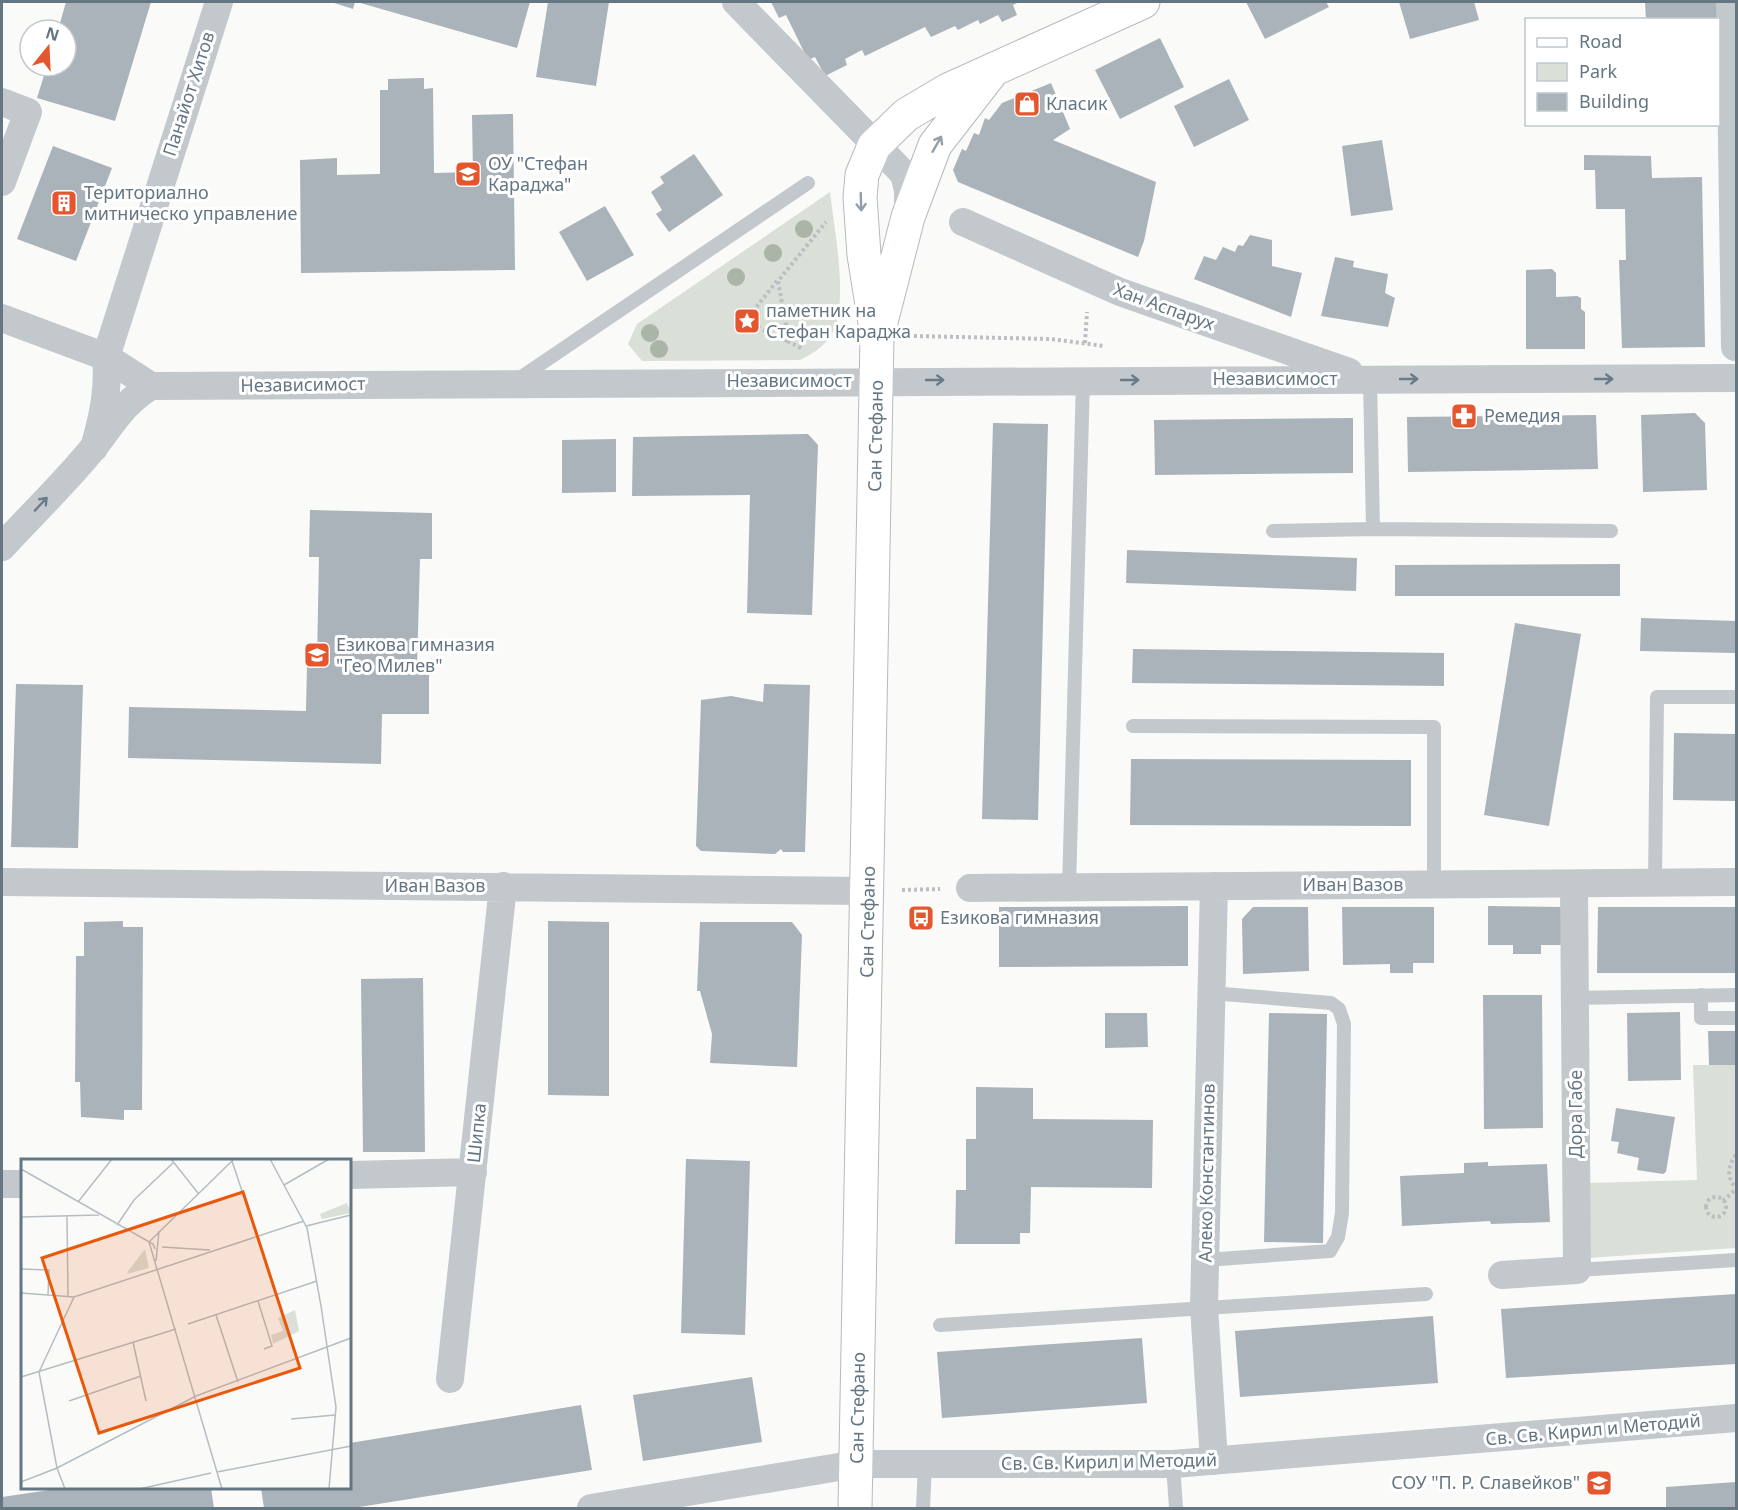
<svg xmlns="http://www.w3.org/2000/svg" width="1738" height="1510" viewBox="0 0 1738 1510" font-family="'Noto Sans',sans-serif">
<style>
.green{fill:#dadfd7}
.building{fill:#aab3b9}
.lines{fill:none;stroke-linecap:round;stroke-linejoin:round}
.secondary-casing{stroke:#b3babf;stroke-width:35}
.path{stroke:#bbbfc2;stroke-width:4;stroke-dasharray:3 3;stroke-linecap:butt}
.lane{stroke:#c3c8cc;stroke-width:14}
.street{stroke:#c3c8cc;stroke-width:28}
.secondary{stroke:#fff;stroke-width:33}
.tree{fill:#aab4a7}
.oneway{stroke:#939fa8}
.oneway2{stroke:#6a7a87}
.labels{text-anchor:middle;stroke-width:6;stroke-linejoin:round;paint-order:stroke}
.street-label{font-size:18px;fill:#657683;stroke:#fff}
.poi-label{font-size:18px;fill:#657683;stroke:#fff;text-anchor:start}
.inset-road{fill:none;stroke:#b5bdc2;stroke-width:1.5}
.view{fill:#e8590c;fill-opacity:0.15;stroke:#e8590c;stroke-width:3}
.inset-edge{fill:none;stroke:#657683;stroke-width:3}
</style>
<rect width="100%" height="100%" fill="#fafaf8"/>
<path class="green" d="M830,192c4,35 18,107 4,138 -6,14 -21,24 -34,30l-158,1 -14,-17 9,-20z
M1693,1065h43v183l-148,10v-75l109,-3z"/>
<path class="building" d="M66,2h85l-36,119 -78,-23 10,-32h19v-36h-8z
M331,2h24l-2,7z
M357,2h173l-13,46z
M548,2h61l-13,84 -60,-9z
M771,2h248l-6,3 4,10 -15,7 -4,-7 -18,9 -2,-4 -20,10 -3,-4 -24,11 -6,-10 -60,29 -3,-6 -17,9 2,6 -22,11 -10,-19 -7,3 -22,-45 -7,3z
M1246,2h80l3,5 -64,32z
M1399,2h75l5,18 -69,19z
M1645,2h72l1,18h-72z
M1160,38l24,49 -64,32 -25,-49z
M424,78v11l9,-1 1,85 39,-1 -1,-57 41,-1 2,156 -214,3 -1,-113 37,-2v17l43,-1v-84h8v-11z
M1229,79l20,41 -55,27 -20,-41z
M1051,83l19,46 -17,11 103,42 -12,59 -6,16 -180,-75 -5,-12 9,-21 4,2 8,-18 5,2 6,-17 4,2 13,-17z
M1382,140l11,70 -42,6 -9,-70z
M53,146l59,22 -36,93 -59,-22z
M694,154l29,41 -54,37 -13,-18 6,-4 -11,-18 13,-9 -4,-6z
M1584,155l67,1 1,22 50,-1 3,170 -83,1 -3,-88h7l-1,-51h-29l-1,-39h-11z
M605,206l29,49 -47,26 -28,-49z
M1250,235l22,5v26l30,7 -11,44 -97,-38 10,-23 12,4 7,-13 12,5 3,-7 5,1z
M1335,257l19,4 -1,6 35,7 -3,19 10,5 -7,29 -67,-11z
M1552,269l4,4v24l21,-1 4,2v11l4,3v37h-59v-79z
M1695,413l10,10 2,67 -64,2 -2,-77z
M1596,415l2,54 -190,3 -1,-55z
M1353,418v55l-198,2 -1,-55z
M993,423l55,1 -10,396 -56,-1z
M808,434l10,11 -6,170 -65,-2 3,-118 -118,1 1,-59z
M616,439v53l-54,1v-53z
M310,510l122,3v46h-12l-3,109h12v46h-47l-1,50 -253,-6 1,-51 177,4 1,-45h5v-5h5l2,-104h-10z
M1127,550l230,8 -1,33 -230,-8z
M1620,564v32h-225v-31z
M1641,618l95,3v32l-96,-2z
M1515,623l66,11 -32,192 -65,-11z
M1133,649l311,4v33l-312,-3z
M16,684l67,1 -5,163 -67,-1z
M764,684l46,1 -5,167h-22l-2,-3 -6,5 -74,-3 -5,-5 5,-146 30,-4 32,6z
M1674,733l62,1v67l-63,-1z
M1131,759l280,1v66l-281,-1z
M1188,906v60l-189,1v-60z
M1488,906l75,1v38h-22v9h-28v-9h-25z
M1253,907h55l1,64 -66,3 -1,-55z
M1342,907h92v56h-21v10h-23v-9l-47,1z
M1598,907h138v66h-139z
M123,921v6h20l-1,183h-18v10l-43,-3 -1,-35h-5l1,-126h8v-34z
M548,921l61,1v174l-61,-1z
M700,922h92l10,13 -5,132 -87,-4 2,-29 -12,-43h-3z
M423,978l2,174h-62l-2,-173z
M1483,995h59l1,133 -59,1z
M1680,1012l1,68 -53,1 -1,-68z
M1105,1013h42l1,34 -43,1z
M1269,1013l58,1 -4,229 -59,-1z
M1708,1031h28v34h-27z
M976,1087l57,1v31l120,1 -1,68 -121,-1 -1,46h-10v11h-65l1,-54h10v-51h10z
M1616,1108l59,9 -9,55 -3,2 -26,-4 2,-12 -22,-5 2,-11 -8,-1z
M686,1159l64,2 -5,174 -64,-2z
M1488,1162v4l59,-2 3,58 -59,2 -1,-3 -88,5 -2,-50 64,-3v-10z
M1736,1294v70l-230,14 -5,-69z
M1433,1316l5,67 -198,14 -5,-66z
M1142,1338l5,65 -205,15 -5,-66z
M752,1377l10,65 -119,19 -10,-66z
M581,1405l11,65 -239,38h-89l-3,-20h89v-45z
M1736,1482v26h-70v-21z
M63,1488h148l3,20h-212v-11z"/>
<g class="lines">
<defs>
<path id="secondary" d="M881,322l27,-105 27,-72 55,-71
M855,1508l22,-1173 -13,-80 -4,-58 2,-22 12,-29 32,-31 42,-25 195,-88"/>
</defs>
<use href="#secondary" class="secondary-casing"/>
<path class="path" d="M777,281l-23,29 5,18 30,14
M914,336l137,3 53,7
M1085,343l2,-31
M801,348l-12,-6 -11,-61 48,-59
M902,890l38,-1
M1736,1155c-8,10 -10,23 0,33
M1706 1207a10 10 0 1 1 20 0a10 10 0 1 1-20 0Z
M1723,1201l13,-12"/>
<path class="lane" d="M1370,379l3,150 238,2
M517,380l291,-197
M1273,531l100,-2
M1133,726l301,1v157
M1655,883l2,-186h79
M1069,888l14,-508
M1701,995v23h35
M1575,998l161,-3
M1205,1260l125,-9 8,-14 4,-24 2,-189 -5,-15 -8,-6 -120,-10
M1577,1270l159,-10
M940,1325l486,-31
M1173,1464l3,44
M923,1508l2,-44"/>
<path class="street" d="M736,2l168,172 4,16v26
M1730,2l5,345
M2,102l26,10 -26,70
M963,222l157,70 229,80
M2,318l104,39 45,29 1585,-8
M94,448c9,-31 15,-59 12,-91l113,-355
M2,547c30,-33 64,-65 92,-100 18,-23 31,-46 57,-61
M2,882l866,9
M1214,886l-10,421 10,154
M970,888l766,-6
M350,1175l123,-3
M2,1184h20
M1502,1275l75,-5 -3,-386
M450,1379l53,-493
M591,1508l266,-44h316l563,-46"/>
<use href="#secondary" class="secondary"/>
</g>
<g class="tree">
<circle cx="804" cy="229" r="9"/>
<circle cx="773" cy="253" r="9"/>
<circle cx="736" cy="277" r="9"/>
<circle cx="650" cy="333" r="9"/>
<circle cx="659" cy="349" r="9"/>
</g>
<defs><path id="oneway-shaft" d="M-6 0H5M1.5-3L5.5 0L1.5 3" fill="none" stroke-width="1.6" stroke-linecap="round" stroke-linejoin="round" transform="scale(1.5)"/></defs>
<g class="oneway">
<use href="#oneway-shaft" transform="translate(937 144) rotate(-60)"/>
<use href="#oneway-shaft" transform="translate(861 202) rotate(88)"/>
</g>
<g class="oneway2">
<use href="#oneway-shaft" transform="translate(1409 379)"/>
<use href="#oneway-shaft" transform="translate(1604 379)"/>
<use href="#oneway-shaft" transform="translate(935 380)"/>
<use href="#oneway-shaft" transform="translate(1130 380)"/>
<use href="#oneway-shaft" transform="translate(41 504) rotate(-47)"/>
</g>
<defs>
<symbol id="shop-square" viewBox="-11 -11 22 22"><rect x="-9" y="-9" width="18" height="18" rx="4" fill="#e4572e" stroke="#fff"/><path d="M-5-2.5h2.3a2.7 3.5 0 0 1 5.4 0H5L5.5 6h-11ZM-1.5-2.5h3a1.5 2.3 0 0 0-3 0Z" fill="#fff"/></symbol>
<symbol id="school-square" viewBox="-11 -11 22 22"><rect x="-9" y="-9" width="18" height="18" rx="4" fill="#e4572e" stroke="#fff"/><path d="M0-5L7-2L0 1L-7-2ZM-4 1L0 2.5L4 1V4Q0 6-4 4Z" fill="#fff"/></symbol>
<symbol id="building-square" viewBox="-11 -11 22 22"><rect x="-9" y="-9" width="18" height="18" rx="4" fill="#e4572e" stroke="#fff"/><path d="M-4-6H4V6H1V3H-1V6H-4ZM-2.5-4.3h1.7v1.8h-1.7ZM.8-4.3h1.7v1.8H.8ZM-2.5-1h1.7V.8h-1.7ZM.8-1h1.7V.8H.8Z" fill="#fff"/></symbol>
<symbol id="sight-square" viewBox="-11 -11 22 22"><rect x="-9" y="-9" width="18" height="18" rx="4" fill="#e4572e" stroke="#fff"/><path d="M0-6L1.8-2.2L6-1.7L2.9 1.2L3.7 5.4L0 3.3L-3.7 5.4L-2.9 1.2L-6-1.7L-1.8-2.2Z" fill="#fff"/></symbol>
<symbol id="pharmacy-square" viewBox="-11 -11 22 22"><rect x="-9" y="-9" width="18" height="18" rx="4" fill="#e4572e" stroke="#fff"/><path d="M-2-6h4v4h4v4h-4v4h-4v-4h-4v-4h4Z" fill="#fff"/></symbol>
<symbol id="bus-square" viewBox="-11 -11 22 22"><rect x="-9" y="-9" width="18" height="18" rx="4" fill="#e4572e" stroke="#fff"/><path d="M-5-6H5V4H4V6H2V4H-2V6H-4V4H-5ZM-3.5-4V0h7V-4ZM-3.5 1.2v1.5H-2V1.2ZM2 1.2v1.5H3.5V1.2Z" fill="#fff"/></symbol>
</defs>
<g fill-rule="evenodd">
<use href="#shop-square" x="1012" y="89" width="30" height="30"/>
<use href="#school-square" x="453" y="159" width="30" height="30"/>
<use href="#building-square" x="49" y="188" width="30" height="30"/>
<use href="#sight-square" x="732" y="306" width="30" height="30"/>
<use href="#pharmacy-square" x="1449" y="401" width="30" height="30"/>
<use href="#school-square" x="302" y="640" width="30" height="30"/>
<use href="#bus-square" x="906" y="903" width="30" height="30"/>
<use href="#school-square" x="1584" y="1468" width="30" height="30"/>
</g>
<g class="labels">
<g class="street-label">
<text transform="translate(189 94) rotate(-72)" y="6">Панайот Хитов</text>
<text transform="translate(1164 307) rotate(20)" y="6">Хан Аспарух</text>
<text x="1275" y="385">Независимост</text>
<text x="789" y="387">Независимост</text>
<text transform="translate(303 385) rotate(-1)" y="6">Независимост</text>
<text transform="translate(876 436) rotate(-89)" y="6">Сан Стефано</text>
<text x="1353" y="891">Иван Вазов</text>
<text x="435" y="892">Иван Вазов</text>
<text transform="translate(868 922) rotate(-89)" y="6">Сан Стефано</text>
<text transform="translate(1576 1114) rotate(-90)" y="6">Дора Габе</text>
<text transform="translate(477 1133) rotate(-84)" y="6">Шипка</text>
<text transform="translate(1207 1173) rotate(-89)" y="6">Алеко Константинов</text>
<text transform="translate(858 1408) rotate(-89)" y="6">Сан Стефано</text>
<text transform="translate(1593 1430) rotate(-5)" y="6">Св. Св. Кирил и Методий</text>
<text transform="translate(1109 1462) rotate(-1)" y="6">Св. Св. Кирил и Методий</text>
</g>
<g class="poi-label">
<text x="1046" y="110">Класик</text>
<text x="488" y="170">ОУ "Стефан<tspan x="488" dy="21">Караджа"</tspan></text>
<text x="84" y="199">Териториално<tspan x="84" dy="21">митническо управление</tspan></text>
<text x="766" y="317">паметник на<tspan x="766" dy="21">Стефан Караджа</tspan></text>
<text x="1484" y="422">Ремедия</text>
<text x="336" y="651">Езикова гимназия<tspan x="336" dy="21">"Гео Милев"</tspan></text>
<text x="940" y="924">Езикова гимназия</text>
<text x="1580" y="1489" text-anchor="end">СОУ "П. Р. Славейков"</text>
</g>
</g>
<g transform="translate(21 1159)">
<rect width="330" height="330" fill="#fafaf8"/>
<path d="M326,44l4,10 -29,6 -2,-5zM124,90l4,19 -22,6 1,-3zM274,151l4,21 -26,13 -2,-9 12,-4 -5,-13z" fill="#dadfd7"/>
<path class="inset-road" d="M150,0l27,34M249,0l37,69 14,78 15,101 -7,82M211,2l24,72M0,10l132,75 2,5M263,26l45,-26M57,43l34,-43M46,57l1,81M0,58l78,-2M96,66l17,-25 39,-37M285,67l45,-11M128,83l73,247M128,83l85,-83M141,88l48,3M135,102l3,-30M0,110l28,1 -1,25M0,134l53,4 230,-76M237,142l14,45 -8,3M195,156l22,67M167,165l129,-43M112,183l13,59M0,218l155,-48M48,242l72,-25M270,260l44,-4M196,313l134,-26M0,323l36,-14 139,-72 155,-58M44,330l-8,-21 -18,-96 35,-75M118,330l72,-16"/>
<path class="view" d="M222,33l57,176 -201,65 -57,-175z"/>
<rect width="330" height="330" class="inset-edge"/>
</g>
<rect width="1738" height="1510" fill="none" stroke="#657683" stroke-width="6"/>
<rect x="1525" y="18" width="195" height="108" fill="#ffffff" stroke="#c1c8cd" stroke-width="1.5"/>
<rect x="1537" y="38" width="30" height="9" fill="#ffffff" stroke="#c1c8cd" stroke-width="1.5"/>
<text x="1579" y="48" font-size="18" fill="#657683">Road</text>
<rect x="1537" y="63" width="30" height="18" fill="#dadfd7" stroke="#c1c8cd" stroke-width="1.5"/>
<text x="1579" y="78" font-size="18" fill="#657683">Park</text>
<rect x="1537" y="93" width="30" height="18" fill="#aab3b9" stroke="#c1c8cd" stroke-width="1.5"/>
<text x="1579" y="108" font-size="18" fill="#657683">Building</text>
<g transform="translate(48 48) rotate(18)"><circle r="28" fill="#ffffff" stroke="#c1c8cd" stroke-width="1.5"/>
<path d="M0-4.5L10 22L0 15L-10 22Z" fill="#e4572e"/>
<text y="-9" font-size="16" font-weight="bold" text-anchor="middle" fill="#657683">N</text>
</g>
</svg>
